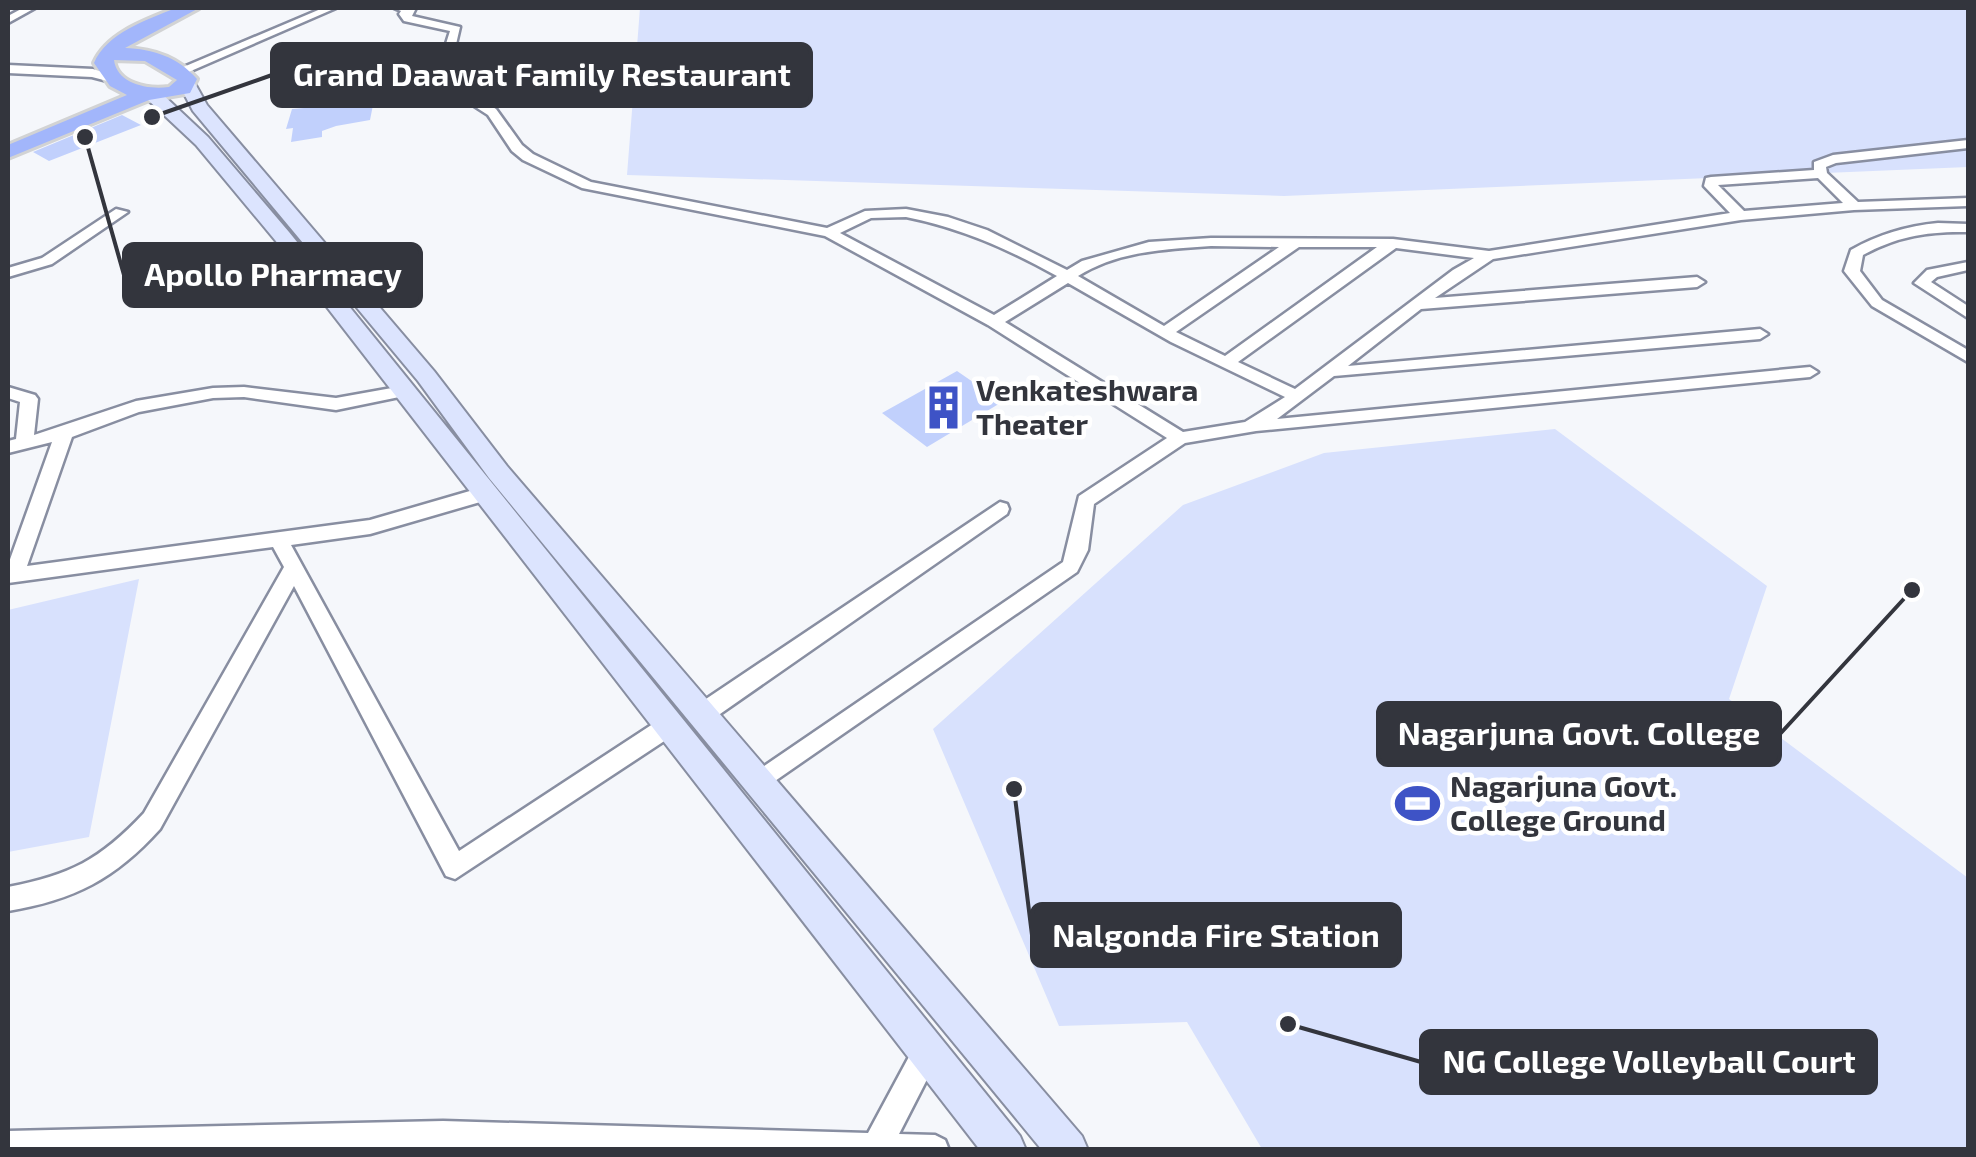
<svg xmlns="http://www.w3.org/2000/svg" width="1976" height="1157" viewBox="0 0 1976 1157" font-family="'Exo 2',sans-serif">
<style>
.green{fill:#d8e1fd}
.building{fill:#c1d0fc}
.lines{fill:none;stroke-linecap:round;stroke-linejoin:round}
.minor-casing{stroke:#888ea1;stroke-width:5}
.tertiary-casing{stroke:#888ea1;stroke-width:5}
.secondary-casing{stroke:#888ea1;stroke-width:4}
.trunk-casing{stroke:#d2d3d4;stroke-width:6}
.minor{fill:#fff;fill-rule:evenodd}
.tertiary{fill:#fff;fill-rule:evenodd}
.secondary{fill:#dce4fe;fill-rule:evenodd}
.trunk{fill:#a2b6fb;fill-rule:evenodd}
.labels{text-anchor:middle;stroke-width:9;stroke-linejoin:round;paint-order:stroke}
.poi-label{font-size:30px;font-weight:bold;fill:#33353d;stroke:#fff;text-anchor:start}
.leader{fill:none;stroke:#33353d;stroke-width:4}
.callout-dot{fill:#33353d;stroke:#fff;stroke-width:4}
.callout{fill:#33353d;stroke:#33353d;stroke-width:4}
.callout-label{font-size:32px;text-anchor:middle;font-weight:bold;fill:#fff}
</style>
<rect width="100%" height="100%" fill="#f5f7fb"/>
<path class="green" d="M640,8h1328v159l-684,29 -657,-21z
M1555,429l212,157 -38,113 239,179v271h-706l-75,-127 -128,4 -126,-297 250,-224 141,-52z
M139,579l-50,258 -81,15v-242z"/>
<path class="building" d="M344,98l30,2 -4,20 -34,6 -14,5v6l-31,5 2,-14 -7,1 6,-20 12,-1 1,-6z
M122,115l19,10 -92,36 -16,-9z
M957,371l45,31 -75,45 -45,-34z"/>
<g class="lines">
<defs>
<path id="minor" d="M23,8h12l-27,15v-7z
M323,8h13l-152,66 -10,-3z
M394,8h22l-4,8 48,11 -9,39 4,18 41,25 26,36 11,9 58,28 236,46 38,-17 41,-2 42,8 39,13 80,40 15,-9 67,-19 62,-4 182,1 96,12 241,-38 -26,-27 2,-8 5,-1 103,-7v-8l19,-7 135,-15v8l-132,15 -10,4 1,6 31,29 110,-4v8l-114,4 -113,10 -248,39 -58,39 262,-21 8,5 -8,5 -276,22 -73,57 412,-37 8,5 -8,5 -426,37 -57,43 533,-52 8,5 -8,5 -554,54 -71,12 -91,61 -6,46 -11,22 -318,220 -8,-3 -4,-7 4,-7 312,-213 16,-66 88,-58 -179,-113 -163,-89 -243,-48 -59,-28 -11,-9 -24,-36 -45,-29 -4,-20 11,-35 -46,-10 -5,-7 2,-3zM1818,178l25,25 -99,8 -26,-26zM906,217c55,11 102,32 151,59l-63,39 -154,-82 31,-15zM1211,246l68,1 -115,79 -86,-50c40,-25 88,-27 133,-30zM1299,247h78l-152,109 -49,-24zM1396,248l78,10 -21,12 -158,119 -57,-27zM1068,283l103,59 114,55 -40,25 -62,10 -178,-110z
M116,209l12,3 -76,52 -44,13v-9l34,-10z
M1938,223l30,1v8c-38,-1 -71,4 -105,23l-3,16 22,29 86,50v12l-96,-56 -28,-35 7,-21c28,-16 56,-24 87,-27z
M1968,262v8l-31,7 -6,5 37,24v12l-54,-35 13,-13z
M403,386l6,1v8l-73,15 -92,-13 -31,1 -74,14 -67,25 -45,129 343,-46 117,-34 7,2 2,5 -2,5 -124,36 -79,11 168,306 203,-133 8,-2 8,2 3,7 -3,7 -223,147 -9,-3 -152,-290 -134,243c-45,50 -86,71 -152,82v-24c62,-12 92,-27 136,-74l140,-246 -11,-20 -265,36v-18l44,-123 -44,11v-12l8,-2 4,-37 -12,-4v-11l27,8 3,4 -4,36 102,-34 77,-13 31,-1 92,11z
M1000,502l7,2 2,5 -2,5 -297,207 -8,2 -8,-2 -3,-7 3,-7z
M928,1036l10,4 4,10 -43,84 36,1 10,5 4,10h-941v-19l435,-10 425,12 50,-93z"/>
<path id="tertiary" d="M8,65l85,4 33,11 -7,4 -27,-7 -84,-4z"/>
<path id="secondary" d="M181,80h12l14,25 227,266 73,95 575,670 6,14h-46l-553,-672 -71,-97 -225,-270 -14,-27z
M148,92h12l48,45 81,95 731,904 6,14h-46l-705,-910 -79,-95 -48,-45z"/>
<path id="trunk" d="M176,8h23l-74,40c28,1 53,9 72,31l-7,14 -41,7 -141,58v-13l119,-50 -17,-9 -16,-23c13,-30 52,-43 82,-55zM114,60l31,1 32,19 -8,7c-21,3 -52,-3 -55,-27z"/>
</defs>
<use href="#minor" class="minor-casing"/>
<use href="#tertiary" class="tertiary-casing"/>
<use href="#secondary" class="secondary-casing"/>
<use href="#trunk" class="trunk-casing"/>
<use href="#minor" class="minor"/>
<use href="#tertiary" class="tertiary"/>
<use href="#secondary" class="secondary"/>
<use href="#trunk" class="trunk"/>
</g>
<defs>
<symbol id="building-bare" viewBox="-9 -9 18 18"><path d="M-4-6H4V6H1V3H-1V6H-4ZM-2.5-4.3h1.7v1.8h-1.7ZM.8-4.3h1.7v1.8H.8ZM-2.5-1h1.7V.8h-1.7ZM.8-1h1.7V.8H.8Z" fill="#3e53c6" stroke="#fff" stroke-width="2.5" paint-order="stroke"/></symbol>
<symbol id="stadium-bare" viewBox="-9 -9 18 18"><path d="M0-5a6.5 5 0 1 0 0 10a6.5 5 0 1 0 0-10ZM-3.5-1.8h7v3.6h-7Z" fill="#3e53c6" stroke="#fff" stroke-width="2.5" paint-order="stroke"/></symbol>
</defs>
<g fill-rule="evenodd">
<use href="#building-bare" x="912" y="376" width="63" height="63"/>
<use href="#stadium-bare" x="1386" y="772" width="63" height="63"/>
</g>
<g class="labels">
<g class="poi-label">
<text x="976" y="401">Venkateshwara<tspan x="976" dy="34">Theater</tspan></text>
<text x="1450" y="797">Nagarjuna Govt.<tspan x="1450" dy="34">College Ground</tspan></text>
</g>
</g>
<path class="leader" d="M152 117L272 75M85 137L124 275M1912 590L1780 734M1014 789L1032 935M1288 1024L1421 1062"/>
<g class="callout-dot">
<circle cx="152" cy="117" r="10"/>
<circle cx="85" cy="137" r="10"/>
<circle cx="1912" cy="590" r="10"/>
<circle cx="1014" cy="789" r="10"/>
<circle cx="1288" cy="1024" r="10"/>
</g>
<g class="callout">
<rect x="272" y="44" width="539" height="62" rx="10"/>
<rect x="124" y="244" width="297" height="62" rx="10"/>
<rect x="1378" y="703" width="402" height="62" rx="10"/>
<rect x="1032" y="904" width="368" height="62" rx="10"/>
<rect x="1421" y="1031" width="455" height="62" rx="10"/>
</g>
<g class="callout-label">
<text x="542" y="86">Grand Daawat Family Restaurant</text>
<text x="273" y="286">Apollo Pharmacy</text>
<text x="1579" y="745">Nagarjuna Govt. College</text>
<text x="1216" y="947">Nalgonda Fire Station</text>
<text x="1649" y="1073">NG College Volleyball Court</text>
</g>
<rect width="1976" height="1157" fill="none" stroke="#33353d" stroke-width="20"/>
</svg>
